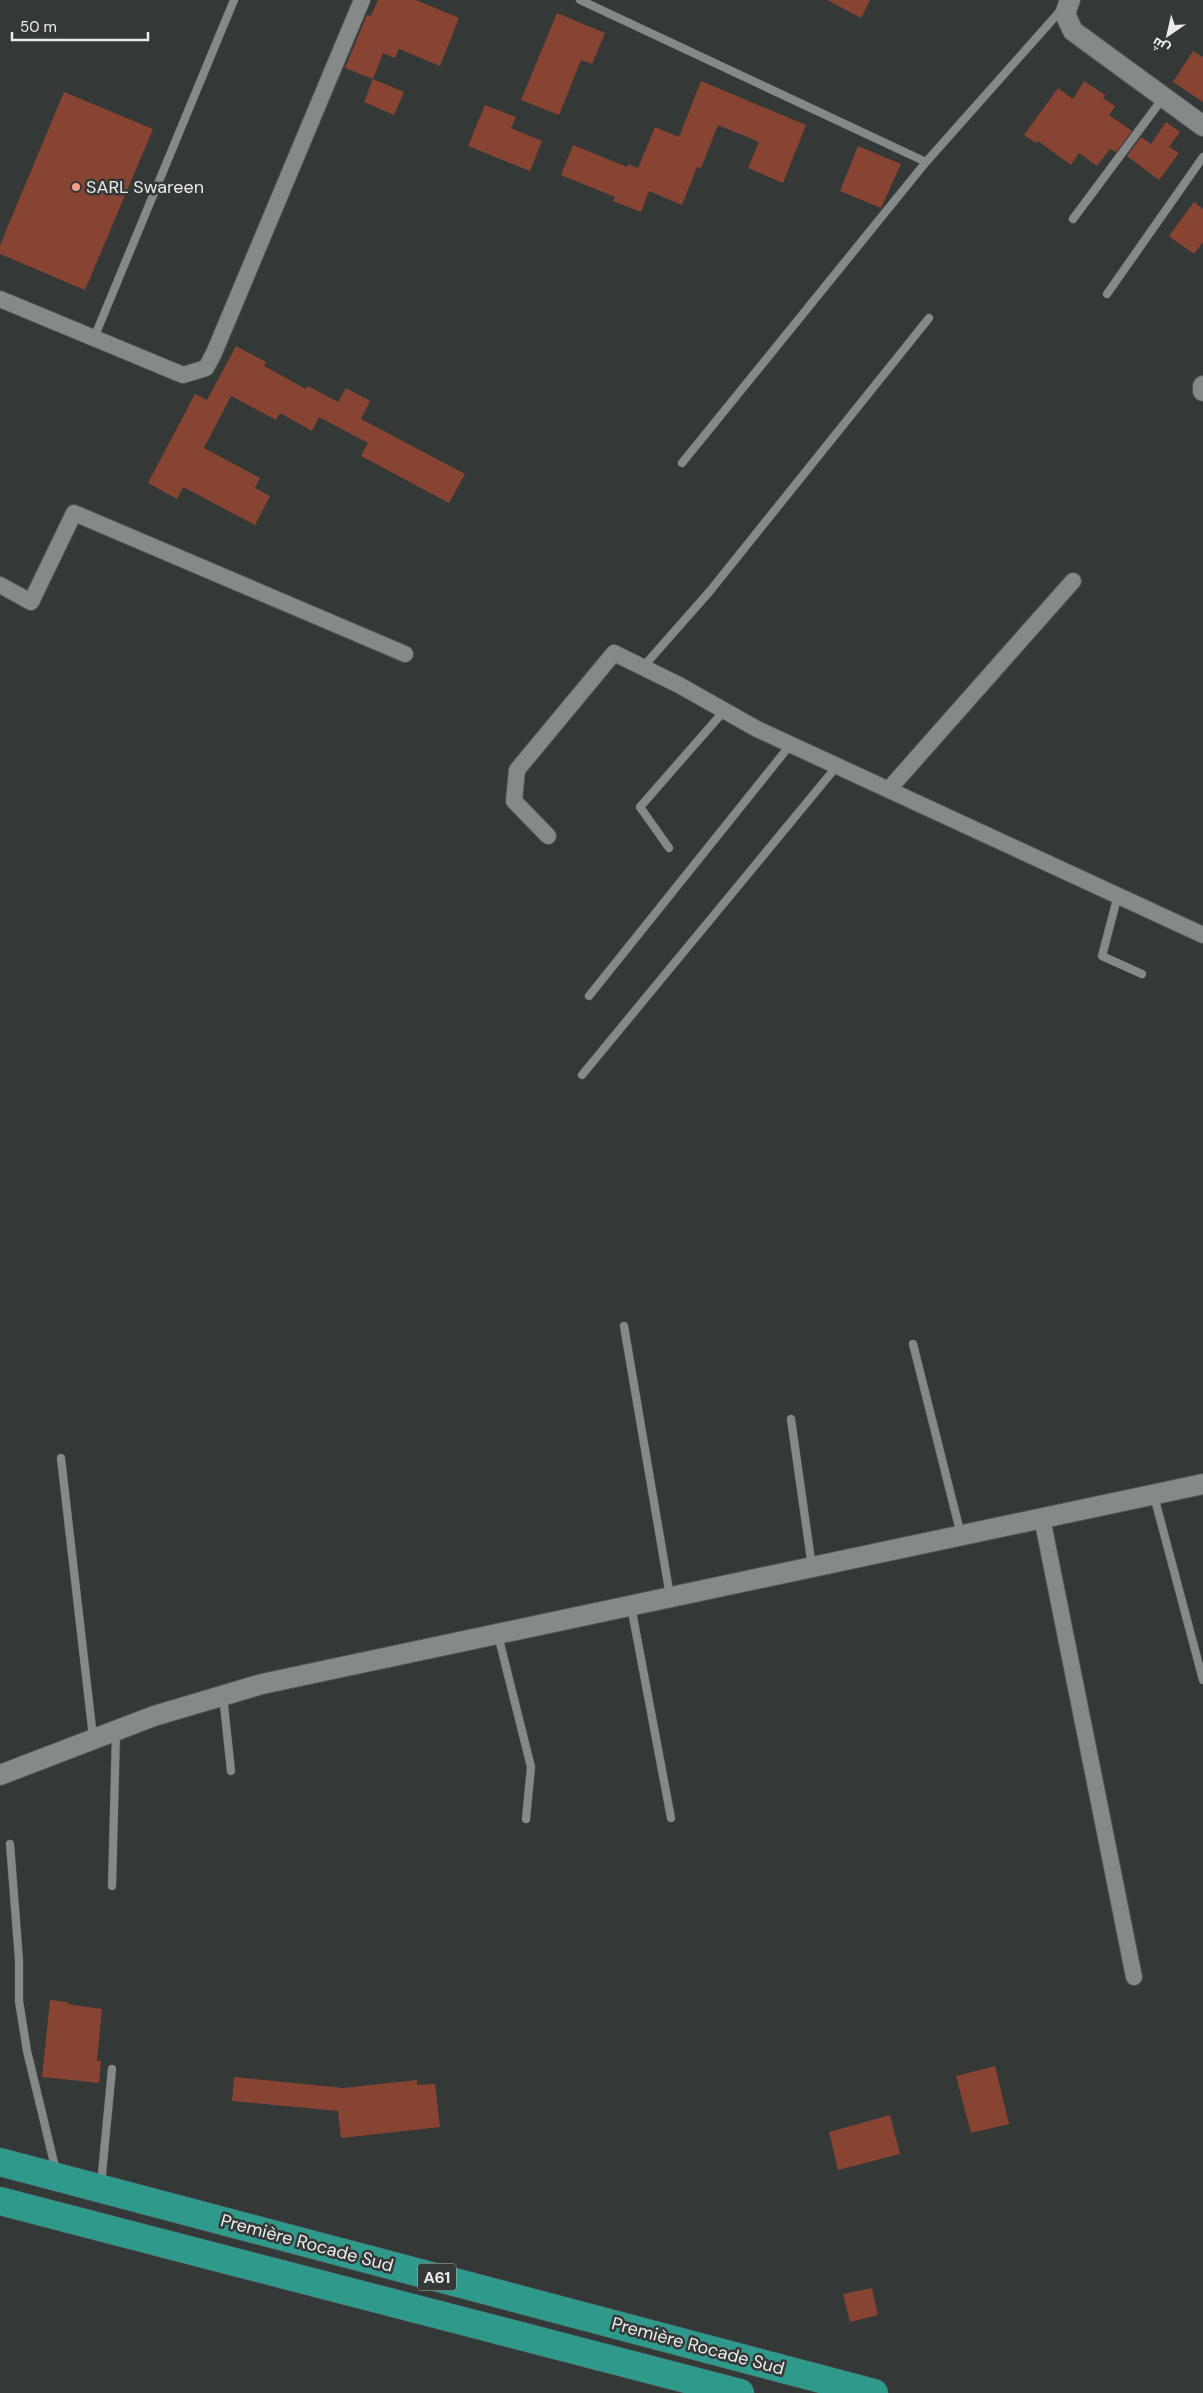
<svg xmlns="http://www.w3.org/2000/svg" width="1203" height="2393" viewBox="0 0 1203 2393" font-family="'DM Sans',Cairo,sans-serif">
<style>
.building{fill:#884432}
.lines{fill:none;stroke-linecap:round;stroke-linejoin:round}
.service-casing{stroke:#515454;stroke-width:9}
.minor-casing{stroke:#515454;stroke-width:18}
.tertiary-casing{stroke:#515454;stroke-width:22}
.motorway-casing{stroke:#515454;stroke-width:29}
.service{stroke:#858988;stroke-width:8}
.minor{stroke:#858988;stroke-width:16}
.tertiary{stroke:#858988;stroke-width:20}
.motorway{stroke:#2f998c;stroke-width:28}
.poi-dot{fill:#f49e87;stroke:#343837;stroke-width:2}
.labels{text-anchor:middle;stroke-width:5;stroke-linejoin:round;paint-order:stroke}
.shield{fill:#343837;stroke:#b3b6b5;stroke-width:1}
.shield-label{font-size:16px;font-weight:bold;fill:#e9eceb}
.poi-label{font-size:18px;fill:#e9eceb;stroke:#343837;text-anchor:start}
.street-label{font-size:18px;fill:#e9eceb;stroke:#343837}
</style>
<rect width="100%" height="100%" fill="#343837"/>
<path class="building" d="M378,0h38l43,18 -19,48 -41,-17 -4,9 -12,-5 -10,26 -28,-11 22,-53 4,1z
M827,0h43l-9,18z
M557,13l48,20 -13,31 -11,-4 -22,55 -38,-15z
M1193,51l10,6v45l-30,-20z
M373,79l31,13 -10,23 -30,-13z
M701,81l105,44 -23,58 -35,-15 11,-26 -41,-17 -17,43 -4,-1 -15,38 -33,-14 -8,21 -28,-11 2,-4 -54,-22 12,-30 54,22 1,-3 10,4 17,-41 24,10z
M1084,81l21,14 -2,3 12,8 -6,9 23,16 -16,21 -6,-3 -13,17 -18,-13 -8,12 -33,-24 -2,2 -12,-8 34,-47 15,11z
M64,92l89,37 -68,161 -85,-36v-9z
M485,105l31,12 -5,11 31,13 -12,30 -62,-25z
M1166,122l14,10 -11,15 10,6 -20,27 -32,-24 14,-19 10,7z
M858,146l43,18 -20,44 -41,-17z
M1194,202l9,7v33l-9,12 -25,-18z
M236,346l30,16 -2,4 42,23 2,-3 30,16 8,-14 24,13 -9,18 104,55 -16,29 -88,-47 7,-13 -49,-26 -7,14 -32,-18 -4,7 -45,-24 -27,52 56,30 -5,10 15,8 -15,29 -72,-38 -6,12 -29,-16 47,-89 12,6z
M50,2000l18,2 -1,2 35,5 -5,52h4l-2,22 -57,-6z
M995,2066l14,58 -38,9 -15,-57z
M234,2077l109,11 74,-8v5l18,-1 5,43 -99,11 -3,-27 -106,-10z
M890,2115l10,39 -62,16 -9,-38z
M872,2288l6,27 -28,7 -7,-28z"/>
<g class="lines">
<defs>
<path id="service" d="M580,0l346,162
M1073,219l90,-121
M1107,294l96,-137
M94,338l140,-338
M682,463l244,-301 136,-153
M643,667l67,-76 219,-273
M669,848l-29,-41 84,-96
M1118,895l-16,61 40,18
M589,996l202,-252
M582,1075l255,-309
M624,1326l46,270
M913,1344l48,191
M791,1419l21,148
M61,1458l32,279
M1154,1496l49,184
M631,1606l40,212
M498,1635l33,132 -5,52
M223,1696l8,75
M10,1844l9,116v41l8,50 29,120
M112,1886l4,-153
M101,2184l11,-115"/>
<path id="minor" d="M0,299l183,76 23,-7 8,-15 148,-353
M0,585l31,17 43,-89 331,141
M889,789l184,-208
M548,836l-34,-35 3,-31 97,-117 65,32 78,44 446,206
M1042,1518l92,459"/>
<path id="tertiary" d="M1070,0l-5,14 8,17 130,95
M1203,386v5
M0,1775l154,-59 108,-32 941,-200"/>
<path id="motorway" d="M0,2162l874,231
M0,2201l740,192"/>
</defs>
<use href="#service" class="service-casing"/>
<use href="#minor" class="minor-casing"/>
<use href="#tertiary" class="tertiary-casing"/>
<use href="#motorway" class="motorway-casing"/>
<use href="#service" class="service"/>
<use href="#minor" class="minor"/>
<use href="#tertiary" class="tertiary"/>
<use href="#motorway" class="motorway"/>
</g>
<circle class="poi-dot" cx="76" cy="187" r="5"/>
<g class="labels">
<rect class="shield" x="418" y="2263.5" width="38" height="27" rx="4"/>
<g class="shield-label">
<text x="437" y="2283">A61</text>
</g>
<g class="poi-label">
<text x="86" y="193">SARL Swareen</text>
</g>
<g class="street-label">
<text transform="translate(307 2243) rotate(15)" y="6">Première Rocade Sud</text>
<text transform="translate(698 2346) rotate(15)" y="6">Première Rocade Sud</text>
</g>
</g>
<g transform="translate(1168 35) rotate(214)" stroke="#343837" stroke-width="4" paint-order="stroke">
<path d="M0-4L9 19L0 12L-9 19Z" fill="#e9eceb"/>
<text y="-8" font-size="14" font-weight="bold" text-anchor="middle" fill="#e9eceb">ش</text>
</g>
<path d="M12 32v8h136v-8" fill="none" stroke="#e9eceb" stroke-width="2.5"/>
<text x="20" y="32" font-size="15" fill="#e9eceb" stroke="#343837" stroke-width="4" paint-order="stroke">50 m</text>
</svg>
